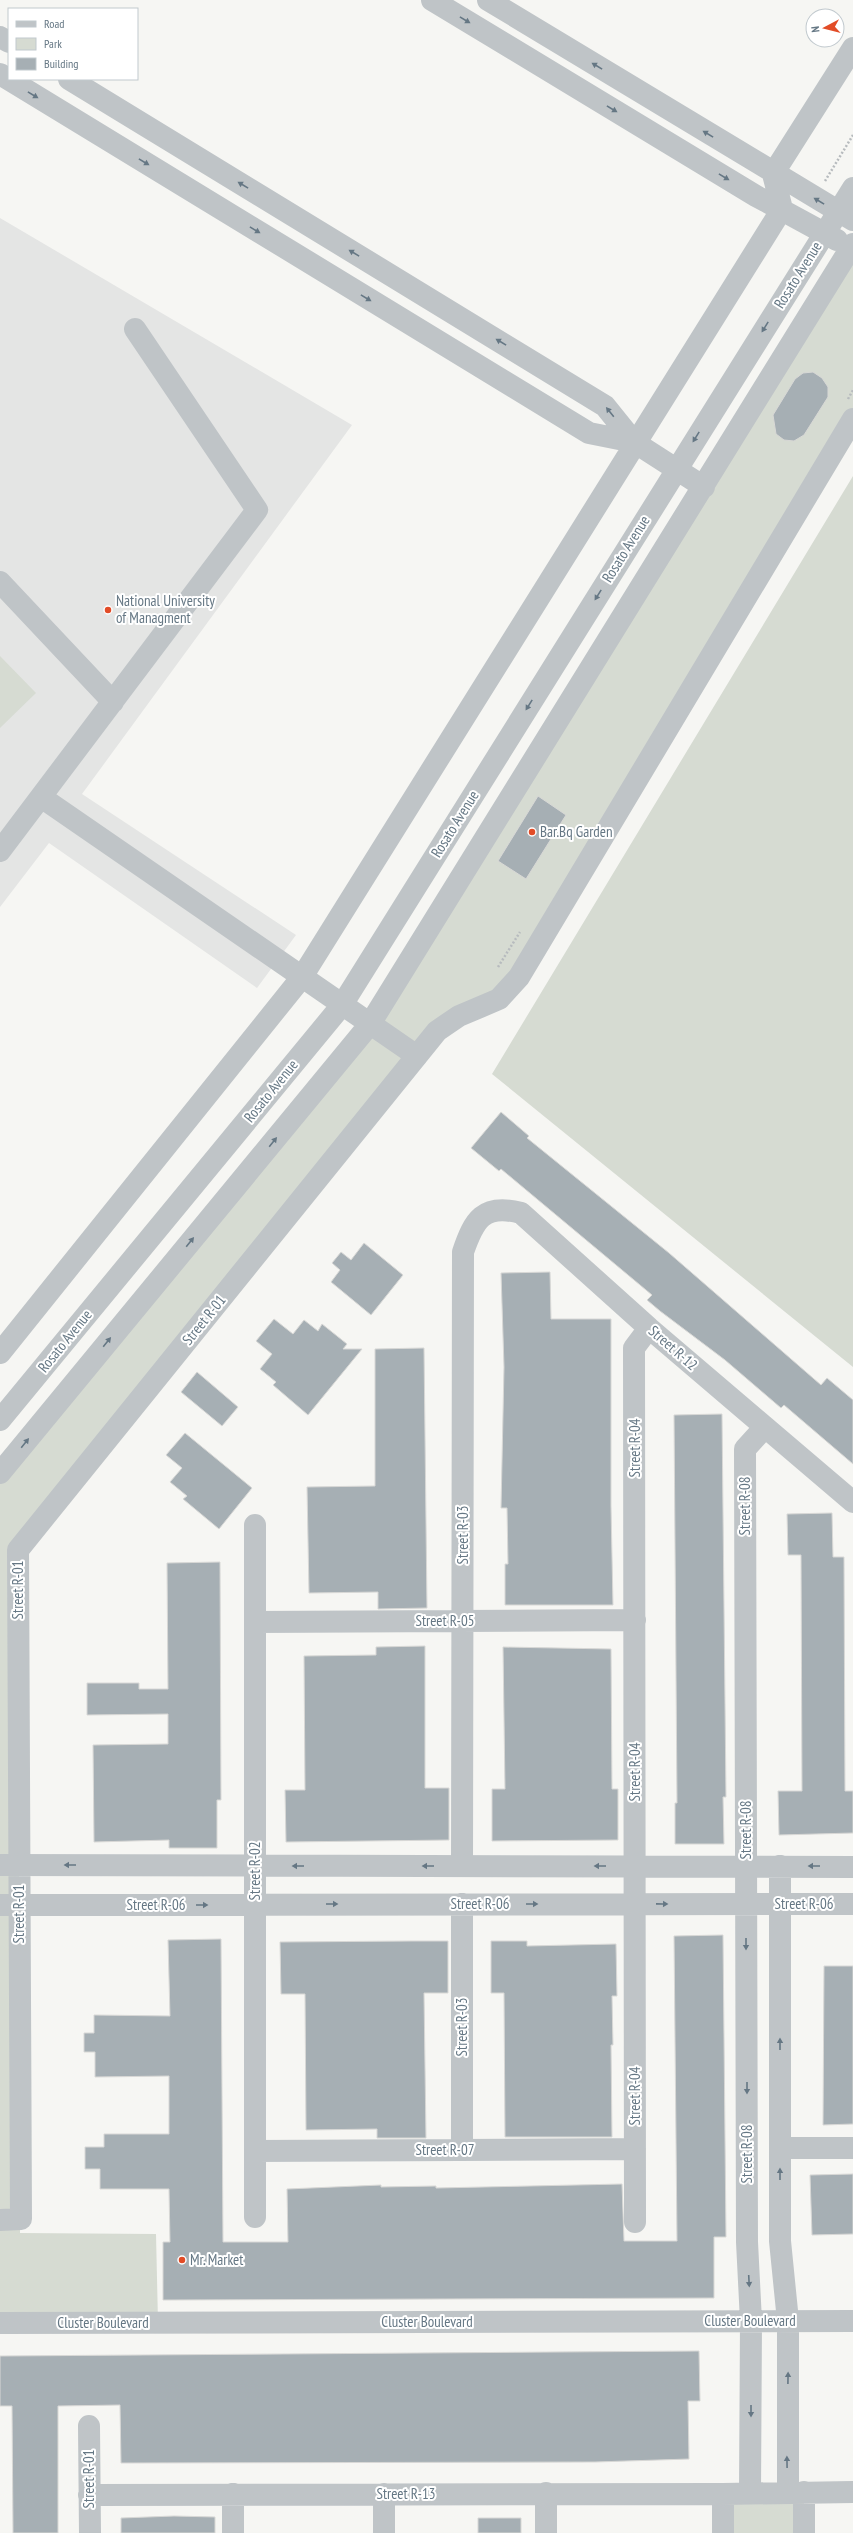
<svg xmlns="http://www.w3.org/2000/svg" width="853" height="2533" viewBox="0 0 853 2533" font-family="'PT Sans Narrow',sans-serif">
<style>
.built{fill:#e4e5e4}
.green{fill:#d6dbd2}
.building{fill:#a6afb4;stroke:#d8d8d6}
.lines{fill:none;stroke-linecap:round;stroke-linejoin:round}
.path{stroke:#b7bbbe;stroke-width:2.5;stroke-dasharray:2 2;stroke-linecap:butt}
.minor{stroke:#bfc4c7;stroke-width:22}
.oneway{fill:#657784}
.poi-dot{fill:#e24c27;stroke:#fff;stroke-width:1.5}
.labels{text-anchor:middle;stroke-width:4;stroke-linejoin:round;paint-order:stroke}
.street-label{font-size:15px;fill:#657784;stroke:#fff}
.poi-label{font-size:15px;fill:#657784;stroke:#fff;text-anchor:start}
</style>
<rect width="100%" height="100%" fill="#f6f6f3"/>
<path class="built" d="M0,218l352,207 -270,369 214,141 -39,53 -208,-145 -49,64z"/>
<path class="green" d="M853,244v175l-334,558 -60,39 -441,534 2,683 136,1 2,88 -158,1v-850l370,-449z
M853,476v891l-361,-293z
M0,656l36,37 -36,35z
M804,2492v41h-81v-39z"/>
<path class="building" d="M813,372l9,6 6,9v10l-24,38 -10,6 -10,-1 -8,-6 -3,-19 22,-36 8,-6z
M538,796l28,19 -40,64 -28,-18z
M501,1112l28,24 -2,2 142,115 152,132 6,-7 26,22v64l-69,-59 -3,3 -56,-48 -65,-49 -13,-11 5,-5 -151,-126 -2,2 -28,-23z
M364,1243l39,32 -32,40 -40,-33 9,-12 -8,-7 9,-11 10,8z
M550,1272l1,47h60v187l2,99h-108v-41h3l-1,-56h-6l3,-141 -3,-94z
M274,1319l19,15 11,-14 14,11 4,-7 25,20 -4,5h19l-54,66 -35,-30 3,-3 -16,-13 12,-15 -16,-13z
M424,1348l3,260 -49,1v-17l-69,1 -2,-106 68,-1v-137z
M197,1372l41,35 -16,19 -41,-34z
M722,1414l4,383h-3l1,47h-49v-41h2l-3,-388z
M185,1433l67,55 -33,41 -36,-30 4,-3 -17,-14 12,-14 -16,-13z
M832,1513l1,44h11l1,234h8v42l-74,2 -1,-44h24l-1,-236h-13l-1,-41z
M220,1562l1,238h-4v48h-48v-8l-75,2 -1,-97 75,-1v-30l-81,1v-32h52v6h29l-1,-126z
M425,1646v142h24v52l-163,2 -1,-52h20l-1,-134 72,-1v-8z
M503,1647l108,2 1,140h6v51l-126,1v-52h13z
M723,1935l3,302h-12v61l-551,2v-58h7l-1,-53h-69v-20h-15v-22h19v-13h65v-58l-74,1v-25h-11v-19h10v-18l76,1 -2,-76 53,-1 2,303h65l-1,-53 94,-4v2l55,-1v2l186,-4 2,57h53l-3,-305z
M412,1941h36v52h-24l2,145h-49v-9l-71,1 -1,-136h-24l-1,-52z
M491,1941h36v5l89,-2 1,52h-5l1,49h-2l1,92h-107l-1,-144h-13z
M824,1966h29v158l-30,1z
M853,2174v60l-41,1 -2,-60z
M699,2351l1,50h-12l1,58 -94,3 -474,1 -1,-58 -62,1v127h-45l-1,-127h-12v-50z
M174,2516l41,1v16h-94v-15z
M478,2518h43v15h-43z"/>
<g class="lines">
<path class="path" d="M825,181l28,-46
M848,399l5,-9
M498,967l22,-35"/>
<path class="minor" d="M432,0l324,196 81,44
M488,0l365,220
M0,37l9,5
M0,74l589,359 45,9
M69,79l536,327 29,36 70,45
M0,582l113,120
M41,797l376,259
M0,851l257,-341 -122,-181
M0,1353l302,-376 480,-768 -9,-35 80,-126
M0,1420l342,-415 511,-817
M0,1473l370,-449 483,-780
M255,1525v692
M256,1622l379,-2
M0,1865l853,2
M462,1866l1,-614c11,-32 20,-49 58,-39l128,115 204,174
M780,1866v375l8,80v171
M0,1905l853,-1
M780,2148h73
M462,2149v-245
M255,2151l380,-2
M0,2220l21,-1 -3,-669 419,-519 22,-15 40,-17 20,-22 334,-558
M635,2222l-1,-874 15,-20
M0,2323l853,-2
M89,2426l1,107
M750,2492l1,-171 -4,-79 -2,-793 20,-22
M804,2492v41
M384,2494v39
M723,2494v39
M89,2495l634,-1 130,-2
M233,2533v-39
M546,2533v-40"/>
</g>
<defs><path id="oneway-solid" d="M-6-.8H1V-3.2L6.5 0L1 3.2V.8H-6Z"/></defs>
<g class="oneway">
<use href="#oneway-solid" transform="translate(465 20) rotate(31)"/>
<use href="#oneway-solid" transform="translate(597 66) rotate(-149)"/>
<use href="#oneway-solid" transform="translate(33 95) rotate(31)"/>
<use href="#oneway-solid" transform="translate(612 109) rotate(31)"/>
<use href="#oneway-solid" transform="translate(708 134) rotate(-149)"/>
<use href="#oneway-solid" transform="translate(144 162) rotate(31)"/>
<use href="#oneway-solid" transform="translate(724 177) rotate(31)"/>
<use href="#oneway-solid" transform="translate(243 185) rotate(-149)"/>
<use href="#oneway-solid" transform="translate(819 201) rotate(-149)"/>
<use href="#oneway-solid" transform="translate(255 230) rotate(31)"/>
<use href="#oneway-solid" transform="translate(354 253) rotate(-149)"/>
<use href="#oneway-solid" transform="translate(366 298) rotate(31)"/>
<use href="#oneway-solid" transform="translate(765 327) rotate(122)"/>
<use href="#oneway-solid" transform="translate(501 342) rotate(-149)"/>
<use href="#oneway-solid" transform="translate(610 412) rotate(-129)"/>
<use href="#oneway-solid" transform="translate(696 437) rotate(122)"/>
<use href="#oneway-solid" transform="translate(598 595) rotate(122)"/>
<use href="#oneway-solid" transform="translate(529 705) rotate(122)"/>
<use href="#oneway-solid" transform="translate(273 1142) rotate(-51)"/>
<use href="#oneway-solid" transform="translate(190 1242) rotate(-51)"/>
<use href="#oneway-solid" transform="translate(107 1342) rotate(-51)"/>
<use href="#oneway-solid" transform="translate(25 1443) rotate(-51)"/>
<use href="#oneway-solid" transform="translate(70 1865) rotate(-180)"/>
<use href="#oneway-solid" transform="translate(298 1866) rotate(-180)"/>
<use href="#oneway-solid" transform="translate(428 1866) rotate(-180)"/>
<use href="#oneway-solid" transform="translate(600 1866) rotate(-180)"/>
<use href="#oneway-solid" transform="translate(814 1866) rotate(-180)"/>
<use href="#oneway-solid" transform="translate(332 1904)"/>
<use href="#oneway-solid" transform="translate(532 1904)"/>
<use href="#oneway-solid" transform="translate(662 1904) rotate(1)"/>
<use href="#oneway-solid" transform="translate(202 1905)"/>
<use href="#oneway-solid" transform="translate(746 1944) rotate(90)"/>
<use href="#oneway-solid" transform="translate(780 2044) rotate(-90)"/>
<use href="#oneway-solid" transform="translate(747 2088) rotate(90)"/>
<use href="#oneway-solid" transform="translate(780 2174) rotate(-90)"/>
<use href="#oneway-solid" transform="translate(749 2281) rotate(87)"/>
<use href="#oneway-solid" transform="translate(788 2378) rotate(-89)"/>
<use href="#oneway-solid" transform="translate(751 2411) rotate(90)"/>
<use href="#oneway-solid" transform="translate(787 2462) rotate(-91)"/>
</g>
<g class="poi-dot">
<circle cx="108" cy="610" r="4"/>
<circle cx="532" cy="832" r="4"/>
<circle cx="182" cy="2260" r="4"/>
</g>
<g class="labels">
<g class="street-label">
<text transform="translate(798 275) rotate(-58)" y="5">Rosato Avenue</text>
<text transform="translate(626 549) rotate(-58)" y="5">Rosato Avenue</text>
<text transform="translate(455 824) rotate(-58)" y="5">Rosato Avenue</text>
<text transform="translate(271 1091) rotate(-51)" y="5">Rosato Avenue</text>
<text transform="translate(204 1320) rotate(-51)" y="5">Street R-01</text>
<text transform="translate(65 1341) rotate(-51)" y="5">Rosato Avenue</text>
<text transform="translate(673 1348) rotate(41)" y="5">Street R-12</text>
<text transform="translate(635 1448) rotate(-90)" y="5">Street R-04</text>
<text transform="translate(745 1506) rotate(-90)" y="5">Street R-08</text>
<text transform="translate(463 1535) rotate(-90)" y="5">Street R-03</text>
<text transform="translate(18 1590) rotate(-90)" y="5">Street R-01</text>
<text x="445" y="1626">Street R-05</text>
<text transform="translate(635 1772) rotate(-90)" y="5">Street R-04</text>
<text transform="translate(746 1830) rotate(-90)" y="5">Street R-08</text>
<text transform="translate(255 1871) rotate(-90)" y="5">Street R-02</text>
<text x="480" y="1909">Street R-06</text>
<text x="804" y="1909">Street R-06</text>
<text x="156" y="1910">Street R-06</text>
<text transform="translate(19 1914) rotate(-90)" y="5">Street R-01</text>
<text transform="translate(462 2027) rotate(-90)" y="5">Street R-03</text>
<text transform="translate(635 2096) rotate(-90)" y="5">Street R-04</text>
<text x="445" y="2155">Street R-07</text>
<text transform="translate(747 2154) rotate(-90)" y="5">Street R-08</text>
<text x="750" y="2326">Cluster Boulevard</text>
<text x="427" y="2327">Cluster Boulevard</text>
<text x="103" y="2328">Cluster Boulevard</text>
<text transform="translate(89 2479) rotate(-90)" y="5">Street R-01</text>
<text x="406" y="2499">Street R-13</text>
</g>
<g class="poi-label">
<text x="116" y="606">National University<tspan x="116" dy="17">of Managment</tspan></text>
<text x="540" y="837">Bar.Bq Garden</text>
<text x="190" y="2265">Mr. Market</text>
</g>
</g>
<rect x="8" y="8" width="130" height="72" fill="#ffffff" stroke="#c1c9ce"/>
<rect x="16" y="21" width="20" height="6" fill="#bfc4c7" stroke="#c1c9ce"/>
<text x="44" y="28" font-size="12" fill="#657784">Road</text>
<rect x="16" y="38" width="20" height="12" fill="#d6dbd2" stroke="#c1c9ce"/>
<text x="44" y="48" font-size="12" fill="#657784">Park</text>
<rect x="16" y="58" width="20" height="12" fill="#a6afb4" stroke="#c1c9ce"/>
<text x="44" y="68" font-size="12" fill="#657784">Building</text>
<g transform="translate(825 28) rotate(263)"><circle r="19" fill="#ffffff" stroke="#c1c9ce"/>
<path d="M0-3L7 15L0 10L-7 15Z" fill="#e24c27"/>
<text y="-6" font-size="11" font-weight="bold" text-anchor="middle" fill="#657784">N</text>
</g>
</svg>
